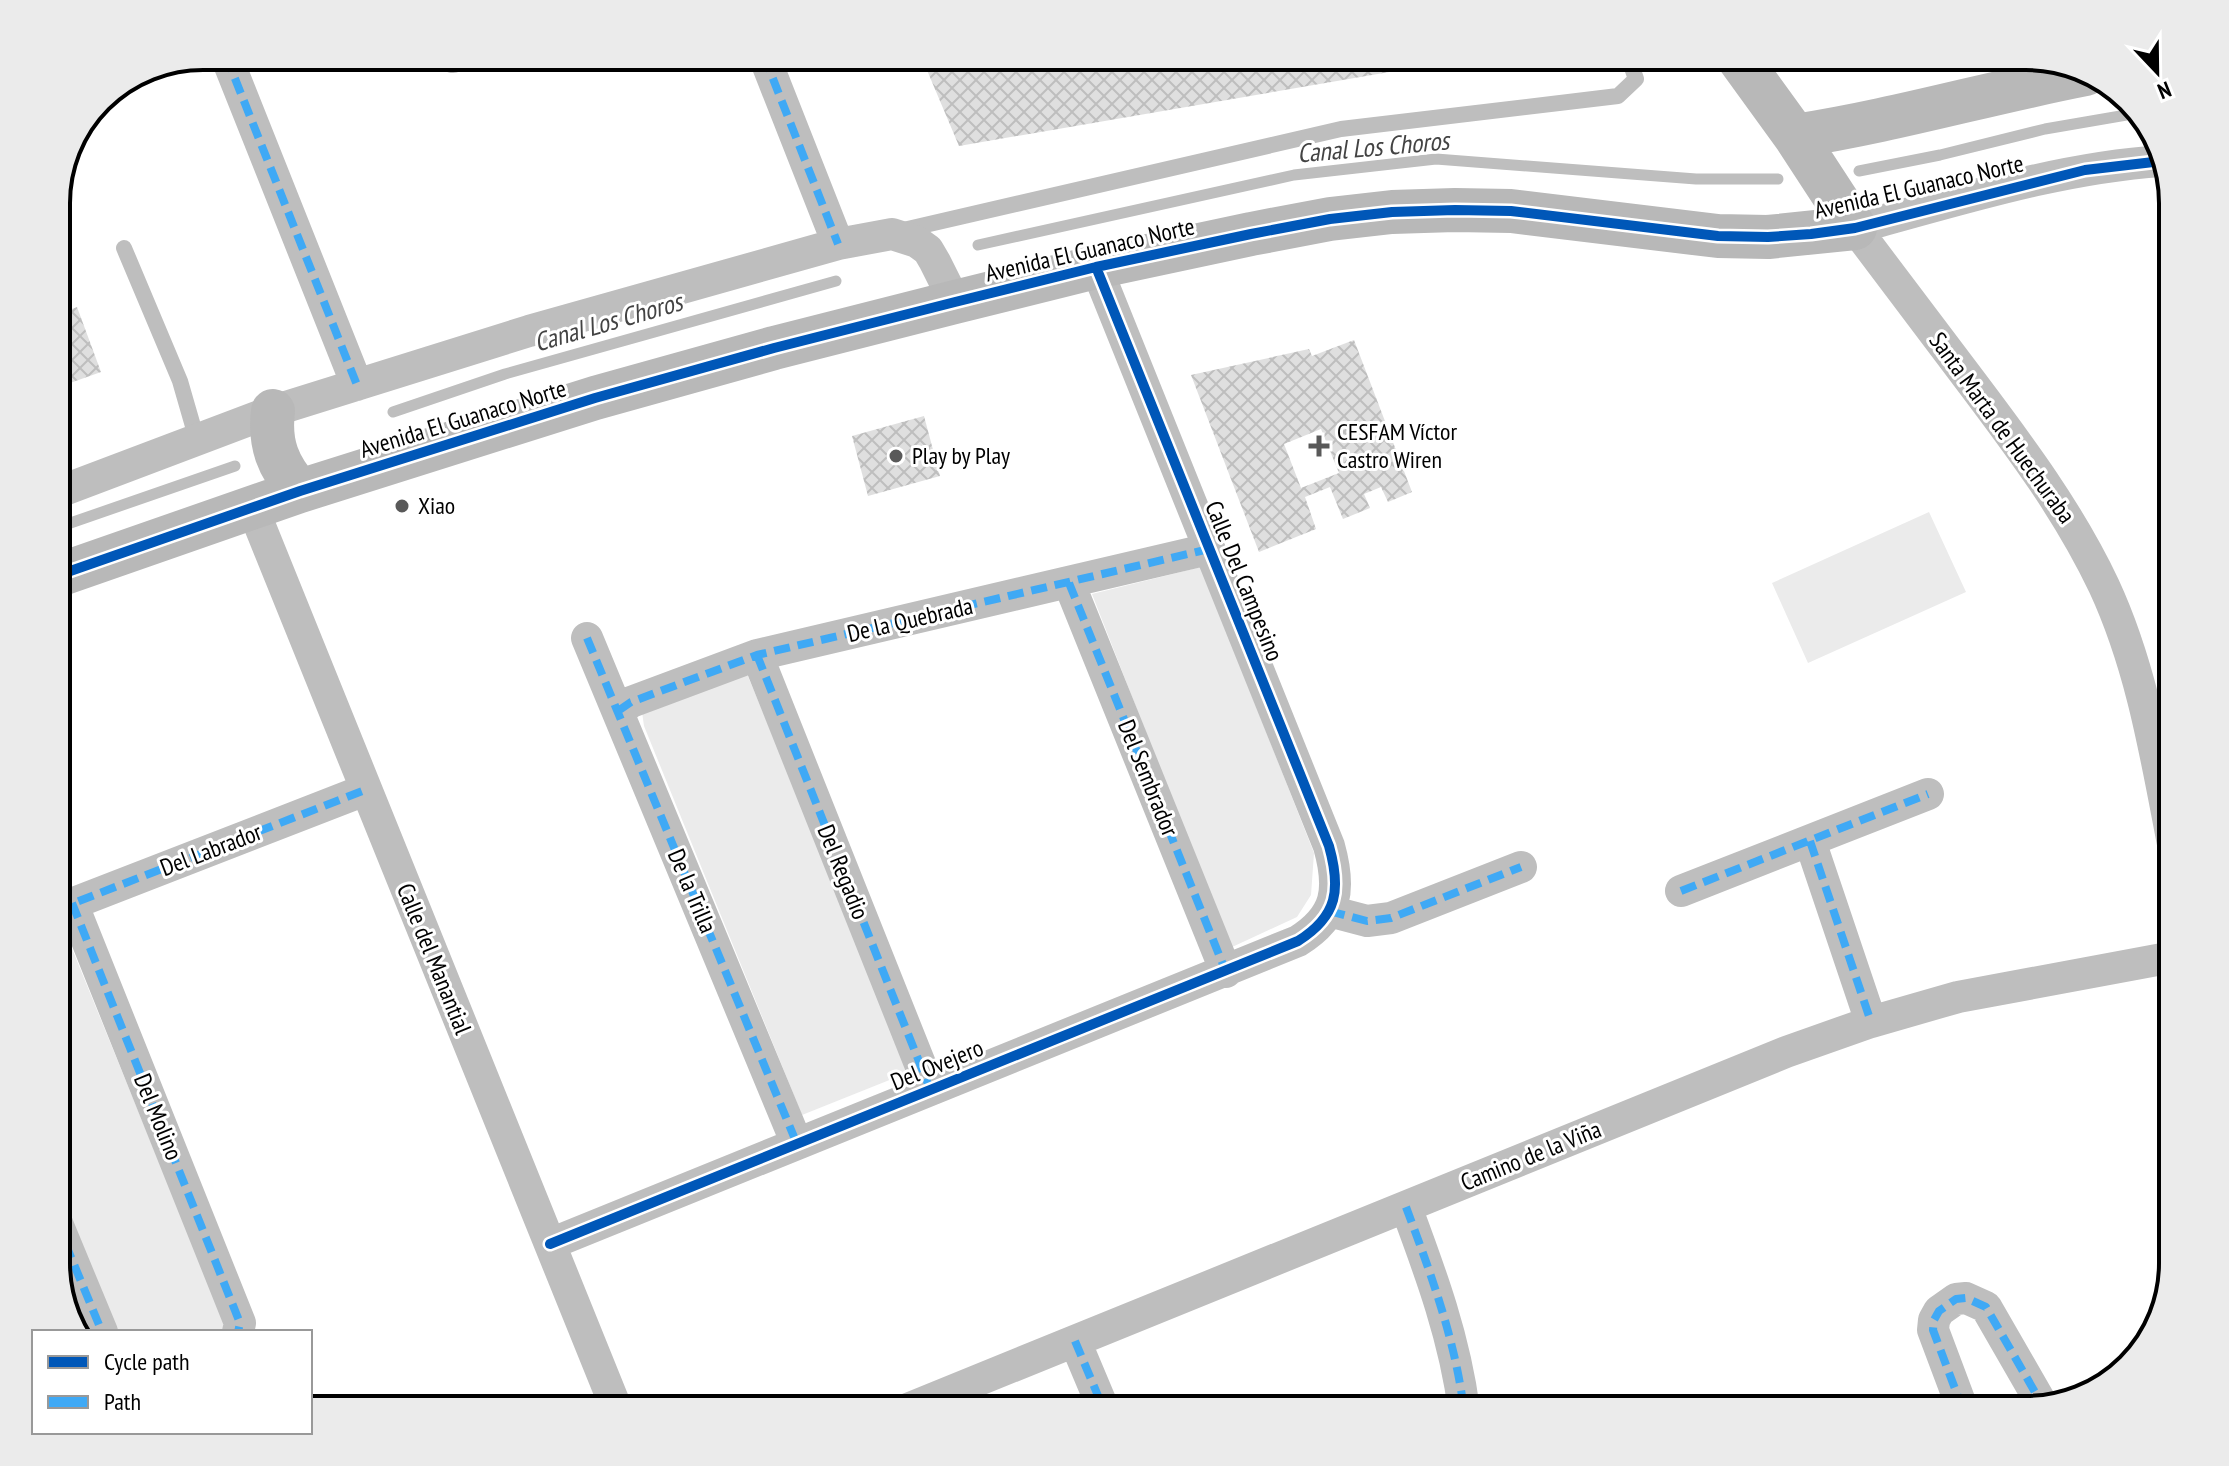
<svg xmlns="http://www.w3.org/2000/svg" width="2229" height="1466" viewBox="0 0 2229 1466" font-family="'PT Sans Narrow',sans-serif">
<style>
.green{fill:#ebebeb}
.lines{fill:none;stroke-linecap:round;stroke-linejoin:round}
.stream{stroke:#bebebe;stroke-width:11}
.building{fill:url(#building-cross-hatch);fill-rule:evenodd}
.lane{stroke:#bebebe;stroke-width:16}
.street{stroke:#bebebe;stroke-width:32}
.secondary{stroke:#b8b8b8;stroke-width:44}
.quiet{stroke:#3fa9f5;stroke-width:8;stroke-dasharray:16 8;stroke-linecap:butt}
.cycleway-casing{stroke:#fff;stroke-width:15}
.cycleway{stroke:#0057b8;stroke-width:10}
.poi-dot{fill:#595959;stroke:#fff;stroke-width:3}
.labels{text-anchor:middle;stroke-width:6;stroke-linejoin:round;paint-order:stroke}
.street-label{font-size:24px;fill:#000;stroke:#fff}
.poi-label{font-size:24px;fill:#000;stroke:#fff;text-anchor:start}
.water-label{font-size:26px;font-style:italic;fill:#434343;stroke:#fff}
.rim{fill:none;stroke:#000;stroke-width:4}
</style>
<defs>
<pattern id="building-cross-hatch" width="8" height="8" patternUnits="userSpaceOnUse" patternTransform="scale(2)"><rect width="8" height="8" fill="#dfdfdf"/><path d="M0 0l8 8M0 8l8-8" fill="none" stroke="#bebebe"/></pattern>
</defs>
<rect width="100%" height="100%" fill="#fff"/>
<path class="green" d="M1929,512l37,80 -158,71 -36,-80z
M1201,567l113,286 -3,42 -14,22 -67,31 -138,-354z
M747,674l165,397 -110,44 -158,-389 -3,-21z
M62,924l164,403 -1,5h-107l-62,-152v-253z"/>
<g class="lines">
<path class="stream" d="M1859,171l81,-16 105,-26 93,-16
M978,245l316,-70 142,-16 260,20h82
M393,412l112,-38 331,-93
M56,528l179,-62"/>
</g>
<path class="building" d="M921,56h550v2l-512,88z
M77,307l24,65 -45,16v-73z
M1354,340l58,152 -24,10 -7,-15 -17,7 6,14 -27,11 -13,-32 -25,10 11,32 -57,23 -68,-177 118,-26 3,7zM1321,429l18,44 -38,15 -17,-44z
M924,416l16,60 -72,20 -16,-60z"/>
<g class="lines">
<path class="lane" d="M899,231l442,-102 277,-33 18,-17 -8,-23
M124,248l56,133 17,59"/>
<path class="street" d="M226,56l131,329
M764,56l74,188
M453,57l2,-1
M2162,161c-105,7 -206,40 -307,67 39,51 78,103 117,155 49,65 97,129 132,203 38,82 52,170 69,258
M56,493l217,-82 256,-80 309,-87 54,-10 25,8 11,8 7,12 20,40
M253,509l364,901
M1069,583l157,389
M587,638l210,506
M757,655l173,434
M618,711l13,-9 126,-47 452,-106
M1810,841l61,181
M1681,891l247,-97
M72,903l168,420 -2,9
M56,910l309,-120
M1329,911l38,10 24,-3 130,-51
M1406,1207c25,67 49,132 58,203
M56,1221l46,111
M550,1244l748,-303c40,-25 43,-52 31,-95l-233,-579
M1075,1341l29,69
M905,1410l881,-358 85,-30 87,-25 215,-40
M1963,1410l-30,-80 1,-10 5,-9 17,-12 10,-1 20,9 57,99"/>
<path class="secondary" d="M1795,136c98,-15 193,-43 291,-62
M273,411c-4,33 5,56 27,80
M56,576l244,-85 295,-93 179,-50 181,-46 141,-35 155,-33 79,-15 62,-7 63,-2 56,1 207,25 50,1 87,-9 -60,-92 -58,-80"/>
<path class="quiet" d="M226,56l131,329
M764,56l74,188
M453,57l2,-1
M1069,583l157,389
M587,638l210,506
M757,655l173,434
M618,711l13,-9 126,-47 452,-106
M1810,841l61,181
M1681,891l247,-97
M72,903l168,420 -2,9
M56,910l309,-120
M1329,911l38,10 24,-3 130,-51
M1406,1207c25,67 49,132 58,203
M56,1221l46,111
M1075,1341l29,69
M1963,1410l-30,-80 1,-10 5,-9 17,-12 10,-1 20,9 57,99"/>
<defs>
<path id="cycleway" d="M56,576l244,-85 295,-93 179,-50 181,-46 141,-35 155,-33 79,-15 62,-7 63,-2 56,1 207,25 50,1 43,-3 44,-6 230,-58 77,-9
M550,1244l748,-303c40,-25 43,-52 31,-95l-233,-579"/>
</defs>
<use href="#cycleway" class="cycleway-casing"/>
<use href="#cycleway" class="cycleway"/>
</g>
<g class="poi-dot">
<path d="M1315 434h8v8h8v8h-8v8h-8v-8h-8v-8h8z"/>
<circle cx="896" cy="456" r="8"/>
<circle cx="402" cy="506" r="8"/>
</g>
<g class="labels">
<g class="street-label">
<text transform="translate(1919 187) rotate(-13)" y="8">Avenida El Guanaco Norte</text>
<text transform="translate(1090 250) rotate(-13)" y="8">Avenida El Guanaco Norte</text>
<text transform="translate(463 419) rotate(-17)" y="8">Avenida El Guanaco Norte</text>
<text transform="translate(2002 428) rotate(54)" y="8">Santa Marta de Huechuraba</text>
<text transform="translate(1244 581) rotate(68)" y="8">Calle Del Campesino</text>
<text transform="translate(910 620) rotate(-13)" y="8">De la Quebrada</text>
<text transform="translate(1148 778) rotate(68)" y="8">Del Sembrador</text>
<text transform="translate(211 850) rotate(-21)" y="8">Del Labrador</text>
<text transform="translate(843 872) rotate(68)" y="8">Del Regadio</text>
<text transform="translate(692 891) rotate(67)" y="8">De la Trilla</text>
<text transform="translate(434 959) rotate(68)" y="8">Calle del Manantial</text>
<text transform="translate(937 1065) rotate(-22)" y="8">Del Ovejero</text>
<text transform="translate(158 1117) rotate(68)" y="8">Del Molino</text>
<text transform="translate(1531 1156) rotate(-22)" y="8">Camino de la Viña</text>
</g>
<g class="poi-label">
<text x="1337" y="440">CESFAM Víctor<tspan x="1337" dy="28">Castro Wiren</tspan></text>
<text x="912" y="464">Play by Play</text>
<text x="418" y="514">Xiao</text>
</g>
<g class="water-label">
<text transform="translate(1373 147) rotate(-5)" y="9">Canal Los Choros</text>
<text transform="translate(608 322) rotate(-16)" y="9">Canal Los Choros</text>
</g>
</g>
<path d="M0 0H2229V1466H0ZM203 70H2026A133 133 0 0 1 2159 203V1263A133 133 0 0 1 2026 1396H203A133 133 0 0 1 70 1263V203A133 133 0 0 1 203 70Z" fill="#ebebeb" fill-rule="evenodd"/>
<path class="rim" d="M203 70H2026A133 133 0 0 1 2159 203V1263A133 133 0 0 1 2026 1396H203A133 133 0 0 1 70 1263V203A133 133 0 0 1 203 70Z"/>
<rect x="32" y="1330" width="280" height="104" fill="#ffffff" stroke="#999999" stroke-width="2"/>
<rect x="48" y="1356" width="40" height="12" fill="#0057b8" stroke="#999999" stroke-width="2"/>
<text x="104" y="1370" font-size="24" fill="#000000">Cycle path</text>
<rect x="48" y="1396" width="40" height="12" fill="#3fa9f5" stroke="#999999" stroke-width="2"/>
<text x="104" y="1410" font-size="24" fill="#000000">Path</text>
<g transform="translate(2157 72) rotate(158)" stroke="#ffffff" stroke-width="6" paint-order="stroke">
<path d="M0-6L14 30L0 20L-14 30Z" fill="#000000"/>
<text y="-12" font-size="22" font-weight="bold" text-anchor="middle" fill="#000000">N</text>
</g>
</svg>
